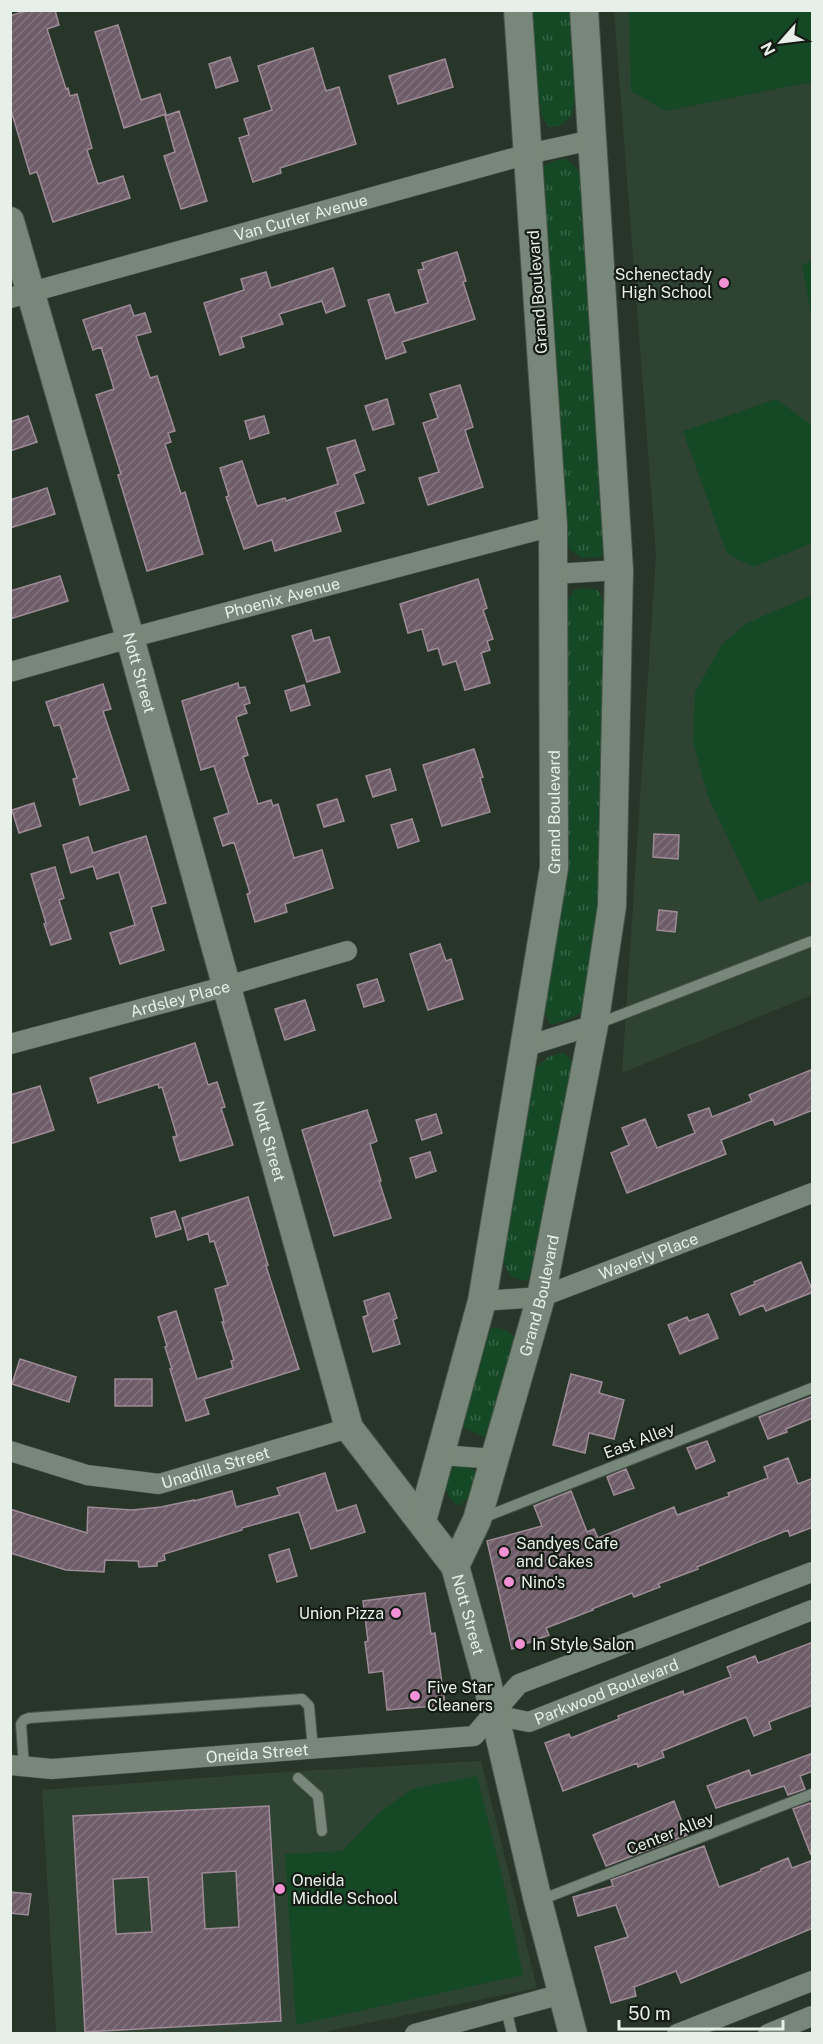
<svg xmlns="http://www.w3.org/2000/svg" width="823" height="2044" viewBox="0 0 823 2044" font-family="'Public Sans',sans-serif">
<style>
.built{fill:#2f4333}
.grass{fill:url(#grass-tufts)}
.pitch{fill:#154925}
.building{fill:url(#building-hatch);stroke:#9e8b97;stroke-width:1.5;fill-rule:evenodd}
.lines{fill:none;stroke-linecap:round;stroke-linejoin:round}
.lane-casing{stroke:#48544a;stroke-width:12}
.street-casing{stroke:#48544a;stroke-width:21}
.secondary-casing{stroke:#48544a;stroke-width:30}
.lane{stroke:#778779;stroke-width:10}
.street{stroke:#778779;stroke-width:20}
.secondary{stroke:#778779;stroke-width:28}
.poi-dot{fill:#f491d4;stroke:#151c16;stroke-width:2}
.labels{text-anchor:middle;stroke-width:4.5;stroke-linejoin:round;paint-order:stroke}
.street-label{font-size:16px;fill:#e7f0e8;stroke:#151c16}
.poi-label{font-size:16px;fill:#e7f0e8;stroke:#151c16;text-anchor:start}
</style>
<defs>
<pattern id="grass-tufts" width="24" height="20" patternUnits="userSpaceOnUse" patternTransform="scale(1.5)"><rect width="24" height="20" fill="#154925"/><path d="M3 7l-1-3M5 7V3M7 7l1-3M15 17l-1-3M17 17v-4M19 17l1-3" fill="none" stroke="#376445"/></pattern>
<pattern id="building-hatch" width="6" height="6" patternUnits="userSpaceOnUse" patternTransform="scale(1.5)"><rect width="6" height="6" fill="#6e5d68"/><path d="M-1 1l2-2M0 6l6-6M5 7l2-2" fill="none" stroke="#83757e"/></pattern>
</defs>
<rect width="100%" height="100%" fill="#28362a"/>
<path class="built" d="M614,11h198v984l-190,78 34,-518z
M481,1761l56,227 -218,45h-263l-14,-243 242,-18z"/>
<path class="grass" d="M529,11h40l6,88 -3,16 -12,11 -11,1 -7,-10 -12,-80z
M566,159l15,13 24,374 -3,11 -20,1 -13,-9 -4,-44 -24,-338 16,-7z
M585,588l14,2 6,18 1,198 -10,125 -15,82 -14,7 -16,5 -11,-21 25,-148 3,-255 6,-11z
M564,1053l7,7 2,17 -45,204 -17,-4 -7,-14 1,-30 31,-165 13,-12z
M493,1327l15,4 8,7 -30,100 -23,-11 18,-85z
M457,1465l16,4 4,7 -8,20 -10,10c-15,-11 -13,-18 -10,-35z"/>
<path class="pitch" d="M629,11h183v71l-147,29 -34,-20z
M812,262v58l-10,-56z
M776,399l36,26v118l-58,24 -27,-13 -44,-123z
M812,595v286l-53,21 -51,-105 -15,-55 2,-50 27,-48 25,-21z
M477,1776l27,109 19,90 -227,50 -11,-171 57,-3 38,-39 32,-23z"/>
<path class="building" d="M27,10h28l4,15 -12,4 19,60 2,-1 2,8 7,-2 15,54 -5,2 11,34 25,-8 7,22 -77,24 -16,-50 -7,2 -20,-67v-91z
M118,25l23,75 19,-6 6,20 -42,14 -29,-96z
M313,48l13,43 13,-4 17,57 -76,24 1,5 -28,9 -14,-44 10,-3 -5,-16 28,-9 -14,-44z
M230,57l8,24 -22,7 -7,-24z
M445,59l8,28 -55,17 -9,-28z
M179,111l28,90 -26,8 -17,-53 11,-4 -10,-36z
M457,252l9,29 -3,1 12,37 -73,23 4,10 -20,7 -18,-59 21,-6 6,19 33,-10 -10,-33 6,-1 -2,-6z
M333,268l12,38 -19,7 -4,-12 -43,13 4,10 -42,13 3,10 -24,8 -16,-52 40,-13 -3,-11 25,-7 5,16z
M130,305l4,11 11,-3 6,19 -15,4 14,42 7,-2 18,55 -7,2 3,9 -6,2 16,50 4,-2 18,62 -56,17 -29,-96 3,-1 -25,-79 18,-6 -13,-42 -8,3 -10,-30z
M460,385l13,42 -8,3 18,57 -55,18 -9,-27 20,-6 -16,-49 15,-5 -8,-24z
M387,399l7,25 -21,6 -8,-24z
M28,416l9,26 -27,9v-29z
M264,416l5,17 -19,6 -5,-18z
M355,440l10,30 -11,4 10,29 -29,9 6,19 -66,20 -3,-11 -28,9 -18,-52 3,-1 -9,-28 22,-7 15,45 28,-8 1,3 52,-17 -11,-36z
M47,488l8,26 -45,14v-28z
M60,576l8,25 -58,18v-28z
M478,579l9,29 -4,2 10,29 -6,2 3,9 -9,3 9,30 -25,7 -9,-29 -13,4 -5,-17 -10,3 -6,-22 -14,4 -8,-29z
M311,630l3,11 15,-4 11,35 -33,10 -15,-46z
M238,683l1,5 6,-1 5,16 -6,2 3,8 -11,4 12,38 -5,2 15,47 13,-4 2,6 5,-2 16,54 28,-8 11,38 -48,16 2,8 -32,10 -8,-28 3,-1 -16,-51 -11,4 -9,-28 15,-5 -15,-47 -13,4 -19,-69z
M103,684l8,25 -8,2 26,79 -49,15 -7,-26 4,-1 -17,-53 -6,1 -8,-24z
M304,685l6,20 -19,6 -6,-20z
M474,749l9,28 -3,1 10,34 -48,14 -19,-61z
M390,769l6,21 -23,7 -7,-21z
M337,799l7,22 -20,6 -7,-22z
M34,803l7,23 -22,7 -7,-23z
M412,819l7,22 -21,7 -7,-23z
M654,834l25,1 -1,24 -25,-2z
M146,836l20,67 -15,4 13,43 -44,14 -10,-31 25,-8 -16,-53 -22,7 -4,-13 -22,7 -8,-28 25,-8 5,16z
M55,867l9,31 -5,2 12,39 -20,6 -7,-21 2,-1 -15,-49z
M659,910l18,2 -2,20 -18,-2z
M440,944l6,17 5,-2 12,40 -35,11 -18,-56z
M377,979l7,22 -20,6 -7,-22z
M305,1000l10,30 -30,10 -10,-31z
M195,1043l13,42 9,-3 8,25 -4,1 12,37 -53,16 -7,-24 4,-1 -15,-49 -3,1 -1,-4 -60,19 -8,-25z
M813,1069v41l-38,15 -2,-6 -52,21 5,14 -99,39 -16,-40 18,-8 -7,-17 23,-9 12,29 38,-15 -7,-18 21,-7 3,9 40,-16 -3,-6z
M40,1086l14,44 -44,14v-49z
M367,1110l10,31 -7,3 11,37h-2l12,37 -57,18 -32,-106z
M436,1114l6,19 -20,7 -6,-20z
M430,1152l6,19 -20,7 -6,-20z
M248,1197l20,68 -2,1 33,103 -95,30 5,15 -23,7 -16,-52h2l-7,-22 2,-1 -9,-29 18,-6 21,68 36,-11 -2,-7 3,-1 -12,-38h2l-9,-33 13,-4 -14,-44 -4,1 -2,-9 -20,7 -6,-22z
M175,1211l6,18 -25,8 -5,-19z
M801,1262l12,30 -47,19 -3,-6 -23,10 -9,-21 24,-10 -1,-2z
M389,1293l8,25 -4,2 7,24 -27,8 -10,-35 5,-2 -4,-14z
M708,1314l10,24 -38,16 -12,-29 19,-8 2,4z
M20,1359l56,18 -7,25 -57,-18z
M571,1374l31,8 -3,11 25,7 -10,39 -25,-6 -4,20 -32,-8z
M115,1379h37v27h-37z
M813,1396v22l-27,11 1,3 -19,7 -9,-22z
M707,1441l8,20 -19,8 -9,-21z
M788,1458l10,26 15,-6v49l-23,9 -2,-6 -91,37 1,2 -40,15 2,3 -26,10 -2,-4 -40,16 1,1 -47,18 3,7 -37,14 -25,-108 55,-15 -8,-20 37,-15 16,41 7,-3 4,9 76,-31 3,8 52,-19 -1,-3 40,-15 -4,-11z
M626,1469l8,19 -20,7 -7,-18z
M325,1473l12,38 19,-6 9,27 -54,17 -12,-37 -57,16v2l-78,24 1,6 -8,2v4l-18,1 -1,-6 -33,-1 -1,12 -38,-2 -56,-17v-44l77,24 1,-26 44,3 29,-3 33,-7v1l38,-10 4,16 44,-12 -3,-7z
M289,1549l8,27 -20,6 -8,-27z
M425,1593l6,41 4,-1 10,72 -58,5 -4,-39 -14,2 -4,-31 3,-1 -5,-40z
M813,1642v63l-44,17 2,7 -17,7 -8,-19 -84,34 2,6 -26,10 -1,-4 -74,28 -18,-48 24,-9 2,4 48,-19 -1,-3 65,-25 1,4 47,-18 -4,-10 28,-11 3,7z
M813,1753v18l-13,5 5,13 -17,6 -4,-9 -68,22 -9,-22 42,-16 2,6z
M674,1801l13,34 -81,31 -13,-31z
M810,1803l3,7 -2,45 -18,-46z
M269,1806l12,215 -196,11 -12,-216zM236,1871l3,56 -34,2 -3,-56zM148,1877l4,55 -36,2 -3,-55z
M704,1846l15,41 42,-16v-2l27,-11 4,10 21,-8v68l-132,55 -5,-12 -42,16 2,9 -25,7 -16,-56 33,-10 -12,-32 -38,11 -5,-19 40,-11 -2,-6z
M10,1892l21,2 -3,21 -18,-2z"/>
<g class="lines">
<defs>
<path id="lane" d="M597,1024l215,-83
M480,1519l332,-131
M24,1767l-3,-43 3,-4 5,-2 273,-19 7,7 4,43
M298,1778l20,18 4,35
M538,1901l274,-107
M506,2009l6,25"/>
<g id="street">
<path id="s1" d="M10,298l518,-144 64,-14"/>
<path d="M554,574l65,-4"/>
<path id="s2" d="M10,672l131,-37 412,-109"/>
<path id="s3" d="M10,1044l217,-58 120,-35"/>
<path d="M524,1047l70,-22"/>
<path id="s4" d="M482,1301l59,-4 271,-104"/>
<path id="s5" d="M10,1451l77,24 72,9 190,-56"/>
<path d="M441,1455l54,4"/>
<path id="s6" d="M495,1715l34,7 283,-112"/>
<path id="s7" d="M10,1765l42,4 422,-33 45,-52 293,-112"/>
<path d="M415,2034l147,-40"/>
<path d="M677,2034l135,-53"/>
<path d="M768,2034l44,-18"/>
</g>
<g id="secondary">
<path id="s8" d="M10,221l120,417 219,790 106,138 31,112 52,223 35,133"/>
<path id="s9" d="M422,1521l60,-220 72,-433 -1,-342 -35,-516"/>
<path id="s10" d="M455,1566l22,-46 64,-223 53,-272 18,-119 7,-336 -35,-560"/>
</g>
</defs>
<use href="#lane" class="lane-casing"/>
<use href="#street" class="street-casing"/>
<use href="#secondary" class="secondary-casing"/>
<use href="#lane" class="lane"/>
<use href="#street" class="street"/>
<use href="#secondary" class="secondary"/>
</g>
<g class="poi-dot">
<circle cx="724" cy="283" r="6"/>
<circle cx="504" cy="1552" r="6"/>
<circle cx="509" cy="1582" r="6"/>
<circle cx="396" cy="1613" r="6"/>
<circle cx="520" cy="1644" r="6"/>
<circle cx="415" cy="1696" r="6"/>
<circle cx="280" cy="1889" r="6"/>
</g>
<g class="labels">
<g class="street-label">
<text dy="6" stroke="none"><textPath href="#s1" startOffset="302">Van Curler Avenue</textPath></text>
<text transform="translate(537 292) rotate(-94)" y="6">Grand Boulevard</text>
<text dy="6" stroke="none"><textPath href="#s2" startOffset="282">Phoenix Avenue</textPath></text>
<text dy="6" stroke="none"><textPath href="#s8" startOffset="470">Nott Street</textPath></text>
<text dy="6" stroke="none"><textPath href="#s9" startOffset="723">Grand Boulevard</textPath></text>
<text dy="6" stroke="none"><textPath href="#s3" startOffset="176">Ardsley Place</textPath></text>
<text dy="6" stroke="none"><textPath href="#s8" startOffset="956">Nott Street</textPath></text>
<text dy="6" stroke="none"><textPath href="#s4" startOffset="174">Waverly Place</textPath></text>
<text dy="6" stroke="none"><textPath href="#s10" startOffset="284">Grand Boulevard</textPath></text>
<text transform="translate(639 1440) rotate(-21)" y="6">East Alley</text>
<text dy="6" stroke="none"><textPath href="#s5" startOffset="212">Unadilla Street</textPath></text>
<text dy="6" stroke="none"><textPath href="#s8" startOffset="1478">Nott Street</textPath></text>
<text dy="6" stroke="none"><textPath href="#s6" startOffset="118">Parkwood Boulevard</textPath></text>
<text dy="6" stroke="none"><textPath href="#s7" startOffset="248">Oneida Street</textPath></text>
<text transform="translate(670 1833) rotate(-21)" y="6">Center Alley</text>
</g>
<g class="poi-label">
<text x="712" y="280" text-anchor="end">Schenectady<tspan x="712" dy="18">High School</tspan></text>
<text x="516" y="1549">Sandyes Cafe<tspan x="516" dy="18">and Cakes</tspan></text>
<text x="521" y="1588">Nino's</text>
<text x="384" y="1619" text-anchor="end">Union Pizza</text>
<text x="532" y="1650">In Style Salon</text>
<text x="427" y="1693">Five Star<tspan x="427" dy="18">Cleaners</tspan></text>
<text x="292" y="1886">Oneida<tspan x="292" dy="18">Middle School</tspan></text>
</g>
</g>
<rect width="823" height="2044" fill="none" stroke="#e7f0e8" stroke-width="24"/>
<g transform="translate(781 42) rotate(242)" stroke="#151c16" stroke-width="4.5" paint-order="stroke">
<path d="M0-4.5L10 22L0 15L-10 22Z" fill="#e7f0e8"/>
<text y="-9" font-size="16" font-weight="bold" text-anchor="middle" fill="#e7f0e8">N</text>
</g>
<path d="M619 2020v9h164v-9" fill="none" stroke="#e7f0e8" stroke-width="3"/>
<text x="628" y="2020" font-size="18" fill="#e7f0e8" stroke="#151c16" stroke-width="4.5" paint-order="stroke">50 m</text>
</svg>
